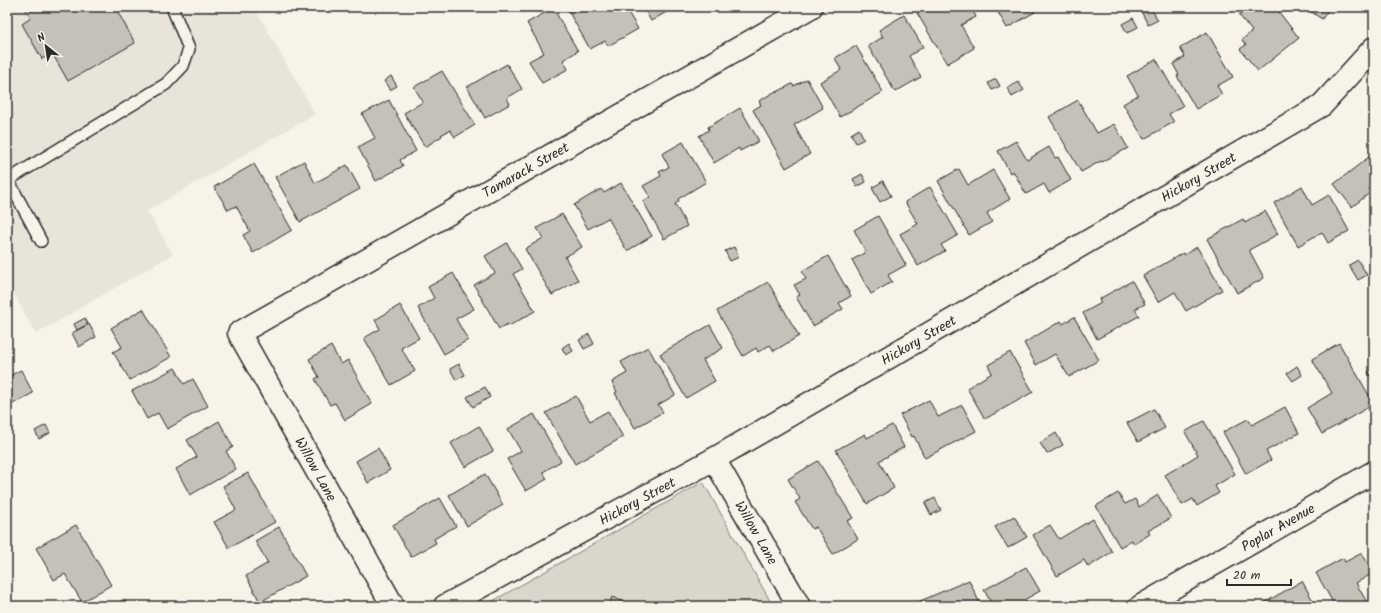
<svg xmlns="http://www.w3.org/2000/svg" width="1381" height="613" viewBox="0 0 1381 613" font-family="Kalam,sans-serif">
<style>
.built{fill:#e8e4da}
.green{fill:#dad6cc;stroke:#82807c}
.building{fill:#c4c1b9;stroke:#2b2b2b}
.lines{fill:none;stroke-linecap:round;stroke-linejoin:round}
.lane-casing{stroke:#2b2b2b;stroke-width:14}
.street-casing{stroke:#2b2b2b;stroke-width:25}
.lane{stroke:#f7f3e8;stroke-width:11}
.street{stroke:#f7f3e8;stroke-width:22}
.labels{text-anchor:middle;stroke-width:4;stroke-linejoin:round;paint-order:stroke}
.street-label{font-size:14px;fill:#2b2b2b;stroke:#f7f3e8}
</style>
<rect width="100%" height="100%" fill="#f7f3e8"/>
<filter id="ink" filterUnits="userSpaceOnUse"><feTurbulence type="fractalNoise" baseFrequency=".025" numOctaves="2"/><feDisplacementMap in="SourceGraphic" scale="8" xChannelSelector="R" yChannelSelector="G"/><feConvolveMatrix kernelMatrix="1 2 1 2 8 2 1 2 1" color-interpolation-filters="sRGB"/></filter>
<g filter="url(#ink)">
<path class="built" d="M7,7h247l61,107 -168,97 26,43 -137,80 -29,-52z"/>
<path class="green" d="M703,482l70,124h-289z"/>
<path class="building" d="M24,7h91l20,36 -67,38 -16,-28 -10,6 -20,-35 9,-6z
M566,7h59l13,22 -30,17 -3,-5 -15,8z
M643,7h32l-24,14z
M925,7h46l5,10 -15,8 13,23 -27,16 -30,-51 9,-4z
M995,7h37l3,5 -28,16z
M1249,7h26l24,31 -41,33 -18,-22 6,-4 -4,-5 10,-9 -13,-16z
M1304,7h26l-8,12z
M553,8l25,43 -15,9 5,9 -26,14 -13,-22 15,-8 -17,-30z
M1151,8l7,12 -10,5 -6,-12z
M904,15l19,32 -14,9 12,21 -26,15 -27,-46 15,-9 -4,-7z
M1133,18l5,9 -11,6 -5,-9z
M1207,32l26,45 -16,9 5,8 -26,15 -19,-33 2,-1 -6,-11 12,-7 -5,-9z
M856,46l27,46 -43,25 -20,-35 21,-12 -6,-12z
M1156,59l27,47 -14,8 5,8 -30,17 -21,-35 15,-9 -11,-19z
M507,64l15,25 -15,9 3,6 -25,14 -18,-31z
M442,71l33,54 -20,12 -5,-7 -9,5 1,1 -17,11 -21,-34 19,-11 -9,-15z
M391,76l6,10 -7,4 -6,-9z
M807,79l16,29 -29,17 16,29 -24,14 -33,-58 8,-5 -2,-4 17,-10 1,1 15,-8 2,2z
M996,79l4,7 -8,4 -4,-7z
M1018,82l6,8 -12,7 -5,-9z
M389,100l27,51 -16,9 3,6 -27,15 -18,-34 17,-9 -13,-24z
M1078,100l19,33 17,-9 14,24 -26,14 -1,-1 -20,11 -32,-55z
M740,108l19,33 -19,10 -1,-3 -25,15 -15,-27 10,-6 -1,-3z
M859,129l5,10 -8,4 -5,-9z
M1016,141l11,19 22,-13 6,11 3,-1 13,23 -22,13 -5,-9 -18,10 -13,-23 -3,2 -12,-22z
M683,142l23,40 -28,17 1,2 -4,3 12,22 -23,13 -21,-38 7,-4 -7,-11 18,-10 -2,-4 10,-5 -7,-13z
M1374,153v43l-3,-4 -19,15 -18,-23z
M304,161l11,22 32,-18 13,24 -60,33 -25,-45z
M254,164l38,66 -39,23 -10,-18 7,-4 -14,-25 -8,4 -14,-23z
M959,169l9,16 25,-15 17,29 -23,14 5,9 -23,13 -31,-54z
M862,174l4,8 -9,5 -4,-8z
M883,181l8,15 -11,6 -8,-14z
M621,183l31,53 -25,15 -19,-33 -20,11 -14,-24 27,-16 3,4z
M1302,186l10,19 17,-10 20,36 -21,12 -6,-11 -24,14 -24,-43z
M930,187l28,48 -17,10 4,6 -27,15 -18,-32 18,-10 -13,-22z
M1265,211l13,23 -29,16 15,28 -27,15 -30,-54 36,-20 2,4z
M562,214l20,33 -17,10 13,23 -26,15 -27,-46 18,-11 -6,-10z
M878,216l28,49 -18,10 4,7 -21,12 -19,-34 14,-8 -12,-22z
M507,243l15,26 -9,5 22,37 -26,15 -1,-2 -9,5 -25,-44 21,-12 -10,-17z
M734,247l5,10 -9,4 -5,-10z
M1197,247l25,43 -36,21 -11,-19 -17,10 -15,-26 40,-23 1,2z
M828,256l23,40 -12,7 4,6 -30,17 -17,-29 4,-2 -6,-10 12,-6 -4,-8z
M1358,260l9,15 -9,5 -9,-15z
M453,273l21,36 -18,10 12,21 -24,14 -26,-46 16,-10 -6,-11z
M1132,281l13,23 -10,5 4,7 -42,23 -14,-26 18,-10 -2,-4z
M768,282l31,54 -25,15 -4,-6 -12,7 -2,-4 -13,8 -26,-45z
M400,305l19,33 -18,10 14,23 -24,14 -27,-47 16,-9 -5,-9z
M143,309l28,48 -41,23 -17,-28 9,-5 -11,-19z
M1074,317l25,43 -30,17 -14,-23 -19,11 -12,-22 37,-22 2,3z
M85,318l3,6 -11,6 -3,-6z
M89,324l7,13 -17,10 -7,-14z
M710,325l13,23 -20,12 12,21 -29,17 -26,-44z
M589,334l5,10 -10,5 -5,-9z
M569,343l4,8 -7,4 -4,-7z
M1339,343l35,61 -52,30 -15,-26 25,-15 -20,-34z
M331,346l10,18 7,-4 24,44 -27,16 -10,-17 -5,2 -15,-26 4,-2 -10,-18z
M648,347l27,48 -17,10 5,7 -28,16 -20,-35 2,-1 -5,-10 15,-9 -6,-11z
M1010,352l23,40 -48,27 -18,-31 25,-15 -4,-8z
M459,364l6,11 -9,5 -6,-11z
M1297,366l5,9 -9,6 -6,-8z
M175,368l9,16 9,-5 15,27 -41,23 -9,-16 -11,6 -15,-28z
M1374,368v15l-6,-11z
M21,370l12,23 -26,14v-30z
M485,387l5,10 -17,10 -6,-10z
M576,396l14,25 18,-10 15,26 -48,27 -29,-51z
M929,400l9,17 24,-12 14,26 -51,27 -11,-22 -2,1 -12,-22z
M1285,407l14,26 -33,18 5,9 -25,14 -23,-42 25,-13 4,6z
M1154,409l11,19 -27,14 -11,-19z
M534,414l27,47 -18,11 4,7 -21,12 -19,-32 14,-8 -13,-22z
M219,421l14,26 -7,4 10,18 -46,26 -14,-26 21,-12 -10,-17z
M1204,421l31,53 -20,12 4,7 -22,13 -4,-7 -11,6 -17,-30 33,-20 -13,-23z
M46,425l4,8 -11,6 -4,-8z
M892,425l12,22 -25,14 15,27 -27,16 -31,-54 29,-16 2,4z
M479,426l14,25 -28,16 -14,-24z
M1056,433l7,12 -16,9 -7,-11z
M378,448l12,22 -22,13 -12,-22z
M818,461l35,57 -6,3 11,18 -25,15 -17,-27 -4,2 -17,-27 5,-3 -12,-20z
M248,473l27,49 -46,26 -15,-26 22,-12 -13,-24z
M485,474l18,31 -36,21 -18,-31z
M1118,493l7,11 10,-5 4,8 19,-12 13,23 -23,13 2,3 -16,10 -2,-4 -12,7 -24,-41z
M440,498l16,28 -22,13 2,4 -25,14 -18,-32z
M935,498l6,12 -10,5 -6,-12z
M1014,516l13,21 -19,11 -13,-21z
M1093,519l19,33 -24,15 -4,-7 -27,16 -24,-41 17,-10 9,14z
M76,525l35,60 -29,17 -17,-28 -11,6 -18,-32z
M279,527l27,49 -46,26 -14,-26 22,-13 -13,-22z
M1362,553l11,20 -17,10 13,23h-34l-19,-33 27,-15 2,4z
M1026,567l14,24 -16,9 2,2 -7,4h-26l-9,-16z
M969,580l11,24 -5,2h-55l-2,-4z
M1302,581l14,25h-57z
M612,597l22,9h-25z
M124,599l4,7h-14z"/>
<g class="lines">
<defs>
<path id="lane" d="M7,178l34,63
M8,180l158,-96 17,-18 6,-17 -17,-42"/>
<g id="street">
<path id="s1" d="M714,459l85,147"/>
<path id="s2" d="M393,606l-154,-273 572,-326"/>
<path id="s3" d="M445,606l269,-147 608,-354 52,-57"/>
<path id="s4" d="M1141,606l233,-134"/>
</g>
</defs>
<use href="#lane" class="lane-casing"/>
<use href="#street" class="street-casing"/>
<use href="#lane" class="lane"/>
<use href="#street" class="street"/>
</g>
</g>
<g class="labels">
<g class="street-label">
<text dy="5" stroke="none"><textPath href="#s2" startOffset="643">Tamarack Street</textPath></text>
<text dy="5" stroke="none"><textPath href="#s3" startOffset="867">Hickory Street</textPath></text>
<text dy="5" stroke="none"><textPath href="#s3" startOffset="543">Hickory Street</textPath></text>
<text transform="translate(316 469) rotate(61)" y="5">Willow Lane</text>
<text dy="5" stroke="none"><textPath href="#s3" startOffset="219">Hickory Street</textPath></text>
<text dy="5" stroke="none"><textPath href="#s4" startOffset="158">Poplar Avenue</textPath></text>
<text dy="5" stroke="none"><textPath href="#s1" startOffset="85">Willow Lane</textPath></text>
</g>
</g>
<rect width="1381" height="613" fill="none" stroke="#f7f3e8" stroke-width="24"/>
<rect x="12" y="12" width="1357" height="589" fill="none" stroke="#2b2b2b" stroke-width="1.5" filter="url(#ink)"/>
<g transform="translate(46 46) rotate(330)" stroke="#f7f3e8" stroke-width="3" paint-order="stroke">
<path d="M0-3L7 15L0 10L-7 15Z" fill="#2b2b2b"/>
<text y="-6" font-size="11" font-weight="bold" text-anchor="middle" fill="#2b2b2b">N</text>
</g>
<path d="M1227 579v6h64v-6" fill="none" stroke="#2b2b2b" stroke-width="2"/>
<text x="1233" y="579" font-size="12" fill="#2b2b2b" stroke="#f7f3e8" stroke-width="3" paint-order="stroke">20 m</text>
</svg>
